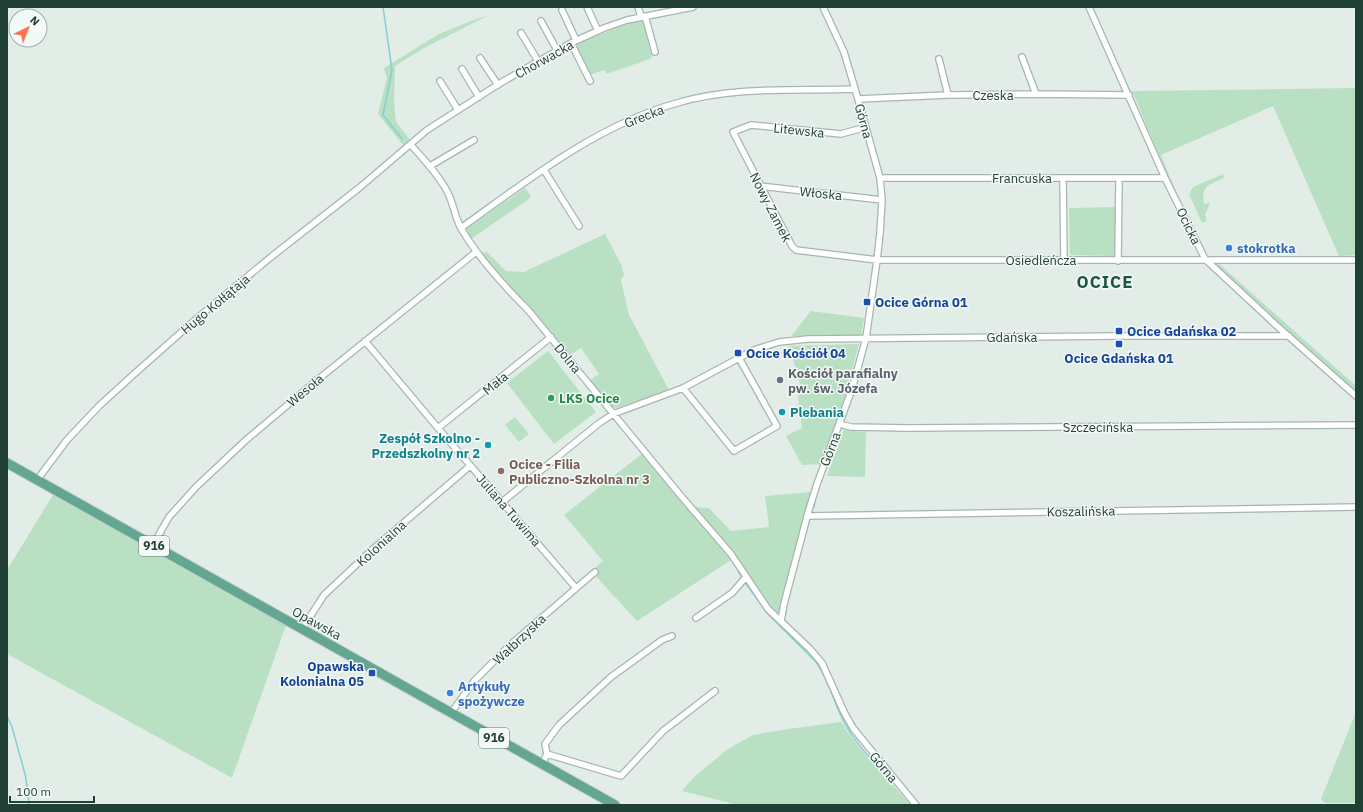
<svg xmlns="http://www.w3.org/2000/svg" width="1363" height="812" viewBox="0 0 1363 812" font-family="'IBM Plex Sans',sans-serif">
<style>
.green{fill:#b9e0c2}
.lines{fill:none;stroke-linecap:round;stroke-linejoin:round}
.stream{stroke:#86ced6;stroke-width:1.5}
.minor-casing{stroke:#a4b6af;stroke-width:8}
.primary-casing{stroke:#c1cac7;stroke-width:11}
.minor{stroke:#fff;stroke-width:5.5}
.primary{stroke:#63a692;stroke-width:9}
.shop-dot{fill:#3f7fe0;stroke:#f3f9f6;stroke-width:1.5}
.transit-dot{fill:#1a4fb4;stroke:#f3f9f6;stroke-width:1.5}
.worship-dot{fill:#6b7280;stroke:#f3f9f6;stroke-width:1.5}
.leisure-dot{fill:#2e9e5b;stroke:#f3f9f6;stroke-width:1.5}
.culture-dot{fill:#0f9aa8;stroke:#f3f9f6;stroke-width:1.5}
.education-dot{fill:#8d6e63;stroke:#f3f9f6;stroke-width:1.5}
.labels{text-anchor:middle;stroke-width:3;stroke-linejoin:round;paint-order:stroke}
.shield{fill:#f3f9f6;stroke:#5f7870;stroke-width:1}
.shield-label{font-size:12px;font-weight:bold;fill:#204036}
.street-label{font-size:13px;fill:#204036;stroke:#f3f9f6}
.shop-label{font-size:13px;font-weight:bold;fill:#366cbe;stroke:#f3f9f6;text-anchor:start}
.transit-label{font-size:13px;font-weight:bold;fill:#164399;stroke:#f3f9f6;text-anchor:start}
.worship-label{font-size:13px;font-weight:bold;fill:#5b616d;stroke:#f3f9f6;text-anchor:start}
.leisure-label{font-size:13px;font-weight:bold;fill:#27864d;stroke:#f3f9f6;text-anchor:start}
.culture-label{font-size:13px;font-weight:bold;fill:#0d838f;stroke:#f3f9f6;text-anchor:start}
.education-label{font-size:13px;font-weight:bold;fill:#785e54;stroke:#f3f9f6;text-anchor:start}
.district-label{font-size:17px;font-weight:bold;letter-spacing:1px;fill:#1b5443;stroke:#f3f9f6}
</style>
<rect width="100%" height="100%" fill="#e2ede8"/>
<path class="green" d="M489,15l-65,33 -29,18 -1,36 2,20 14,18 -7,5 -25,-31 9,-36 -3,-10 53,-33 34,-14z
M643,21l9,37 -45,16 -3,-4 -14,5 -14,-31 56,-22z
M1356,88v167l-17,1 -66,-150 -112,49 19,46 -21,-46 -27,-64z
M1223,174l1,4c-15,7 -23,7 -20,26l6,-1 -5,12 2,6 -5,2 -13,-29 4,-7z
M525,188l6,8 -5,5 -55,38 -7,-9z
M1115,207l1,49 -45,-1 -1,-2 -1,-45z
M605,234l17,32 2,9 -3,5 8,35 40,75 -53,18 -6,-2 -20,-26 9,-6 -18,-26 -11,7 -24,-29 -20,-23 -11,-8 -35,-41 7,-2 19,19 18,1z
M1218,263l138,123v7l-140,-125z
M811,311l53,7 -3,18h-70z
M859,344l-14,52 -23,68 -20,1 -16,-29 16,-8 -5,-39 3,-6 -11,-37z
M548,351l48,61 -42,32 -47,-61z
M515,417l14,17 -10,8 -14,-17z
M844,429l9,2 13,1 -1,45 -38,-1z
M643,453l88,107 -94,61 -46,-50 12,-10 -39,-46z
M811,492l-27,99 -4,28 -11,-11 -76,-101 16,1 22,23 38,-4 -4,-31z
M53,495l233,130 -54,153 -225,-124v-84z
M1356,712v91h-31l-4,-4z
M841,722c19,30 46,56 70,83h-173l-56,-14 11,-13 35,-29 25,-14 35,-6z"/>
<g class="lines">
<path class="stream" d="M383,7l9,63 -9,45 19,24
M855,387l11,-38
M845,417l6,-18
M828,461l11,-29
M814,507l2,-12
M806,533l3,-12
M738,571l4,7
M744,581l23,32 49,49c12,17 17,37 26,56 8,18 23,34 36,49
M786,614v-6
M7,716l5,11 13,47 3,17 1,14"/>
<defs>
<path id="minor" d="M587,7l11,24
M638,7l3,10
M1089,7l76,171 40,81 72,67 79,70
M562,10l14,30
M645,16l10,36
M541,21l16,29
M521,33l17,28
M571,43l19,38
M1022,57l14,37
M480,58l18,27
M939,59l9,36
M462,69l17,28
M440,81l18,29
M858,99l90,-4 88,-1 93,1
M866,127l-25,7 -90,-9 -18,7 59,114 4,4 81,10h479
M411,145c13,15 28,30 37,48 6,12 7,26 14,37 18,30 42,56 66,80l153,186 50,58 37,55 42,40 12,14 22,49 9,16 63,77
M430,166l44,-26
M544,170l35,56
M880,178h285
M1063,178l1,82
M760,186l122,14
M461,228c67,-48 136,-103 216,-125 58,-17 119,-12 178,-14
M1118,261l1,-83
M365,341l73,87 138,160
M683,388l51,63 43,-25 -38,-68
M840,424l11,3 56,1 449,-3
M438,428l113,-91
M37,480l30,-40 32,-34 34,-31 62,-55 76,-63 88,-69 68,-58 75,-48 69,-39 33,-15 23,-8 66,-13
M502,502l96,-78 15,-10 70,-26 71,-38 25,-8 29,-3 311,-3h170
M807,516l549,-9
M153,545l16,-28 27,-30 50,-47 70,-59 160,-129
M696,618l36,-25 14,-16
M781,621l3,-17 24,-91 9,-29 35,-95 14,-51 11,-78 3,-27 2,-33 -2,-22 -22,-79 -14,-47 -21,-45
M302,629l22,-34 49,-46 97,-83
M451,713l24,-33 35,-35 85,-73
M547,754l74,22 42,-45 52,-40
M542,764l5,-10 -2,-10 14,-19 52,-48 51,-37 10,-4"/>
<path id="primary" d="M7,463l608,342"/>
</defs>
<use href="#minor" class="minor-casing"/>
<use href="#primary" class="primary-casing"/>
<use href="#minor" class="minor"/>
<use href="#primary" class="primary"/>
</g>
<g class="shop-dot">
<circle cx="1229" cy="248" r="4"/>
<circle cx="450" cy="693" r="4"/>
</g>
<g class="transit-dot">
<rect x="863" y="298" width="8" height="8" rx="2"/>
<rect x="1115" y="327" width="8" height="8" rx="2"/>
<rect x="1115" y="340" width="8" height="8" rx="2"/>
<rect x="734" y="349" width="8" height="8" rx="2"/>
<rect x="368" y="669" width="8" height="8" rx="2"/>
</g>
<circle class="worship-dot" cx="780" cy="380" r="4"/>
<circle class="leisure-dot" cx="551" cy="398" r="4"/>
<g class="culture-dot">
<circle cx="782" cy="412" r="4"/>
<circle cx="488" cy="445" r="4"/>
</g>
<circle class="education-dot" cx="501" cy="471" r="4"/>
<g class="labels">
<g class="shield">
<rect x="139" y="536" width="30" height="20" rx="3"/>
<rect x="479" y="728" width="30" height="20" rx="3"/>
</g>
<g class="shield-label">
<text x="154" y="550">916</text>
<text x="494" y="742">916</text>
</g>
<g class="street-label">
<text transform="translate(544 59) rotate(-29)" y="5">Chorwacka</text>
<text x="993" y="100">Czeska</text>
<text transform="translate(644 116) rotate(-21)" y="5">Grecka</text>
<text transform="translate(864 121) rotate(75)" y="5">Górna</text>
<text transform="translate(799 130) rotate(6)" y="5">Litewska</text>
<text x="1022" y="183">Francuska</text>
<text transform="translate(821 193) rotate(6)" y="5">Włoska</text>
<text transform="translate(771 207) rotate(63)" y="5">Nowy Zamek</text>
<text transform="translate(1189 226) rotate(64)" y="5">Ocicka</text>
<text x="1041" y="265">Osiedleńcza</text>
<text transform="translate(215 304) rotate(-40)" y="5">Hugo Kołłątaja</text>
<text x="1012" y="342">Gdańska</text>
<text transform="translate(568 358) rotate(51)" y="5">Dolna</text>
<text transform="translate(495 383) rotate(-39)" y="5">Mała</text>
<text transform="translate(305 390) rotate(-40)" y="5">Wesoła</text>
<text x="1098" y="432">Szczecińska</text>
<text transform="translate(830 449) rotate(-69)" y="5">Górna</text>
<text transform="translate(509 510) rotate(49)" y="5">Juliana Tuwima</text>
<text transform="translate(1081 511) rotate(-1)" y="5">Koszalińska</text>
<text transform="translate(381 543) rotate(-42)" y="5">Kolonialna</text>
<text transform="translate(317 623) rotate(29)" y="5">Opawska</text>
<text transform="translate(519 639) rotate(-43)" y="5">Wałbrzyska</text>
<text transform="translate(884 767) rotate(50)" y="5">Górna</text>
</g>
<g class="shop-label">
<text x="1237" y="253">stokrotka</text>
<text x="458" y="691">Artykuły<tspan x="458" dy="15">spożywcze</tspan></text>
</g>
<g class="transit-label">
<text x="875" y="307">Ocice Górna 01</text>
<text x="1127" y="336">Ocice Gdańska 02</text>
<text x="746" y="358">Ocice Kościół 04</text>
<text x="1119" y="363" text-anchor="middle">Ocice Gdańska 01</text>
<text x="364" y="671" text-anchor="end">Opawska<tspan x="364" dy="15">Kolonialna 05</tspan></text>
</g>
<g class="worship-label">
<text x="788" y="378">Kościół parafialny<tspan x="788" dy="15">pw. św. Józefa</tspan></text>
</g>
<g class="leisure-label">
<text x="559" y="403">LKS Ocice</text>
</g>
<g class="culture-label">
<text x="790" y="417">Plebania</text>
<text x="480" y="443" text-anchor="end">Zespół Szkolno -<tspan x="480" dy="15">Przedszkolny nr 2</tspan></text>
</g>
<g class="education-label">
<text x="509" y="469">Ocice - Filia<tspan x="509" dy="15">Publiczno-Szkolna nr 3</tspan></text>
</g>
<g class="district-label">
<text x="1105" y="288">OCICE</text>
</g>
</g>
<rect width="1363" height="812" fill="none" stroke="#204036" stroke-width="16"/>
<g transform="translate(28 28) rotate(43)"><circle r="19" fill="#f3f9f6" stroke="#9fafa9"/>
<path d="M0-3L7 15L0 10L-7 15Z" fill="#fc7351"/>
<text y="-6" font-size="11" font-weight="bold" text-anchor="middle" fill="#204036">N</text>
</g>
<path d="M10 796v6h84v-6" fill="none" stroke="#204036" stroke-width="2"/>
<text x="16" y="796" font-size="12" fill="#204036" stroke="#f3f9f6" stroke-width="3" paint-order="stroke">100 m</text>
</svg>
